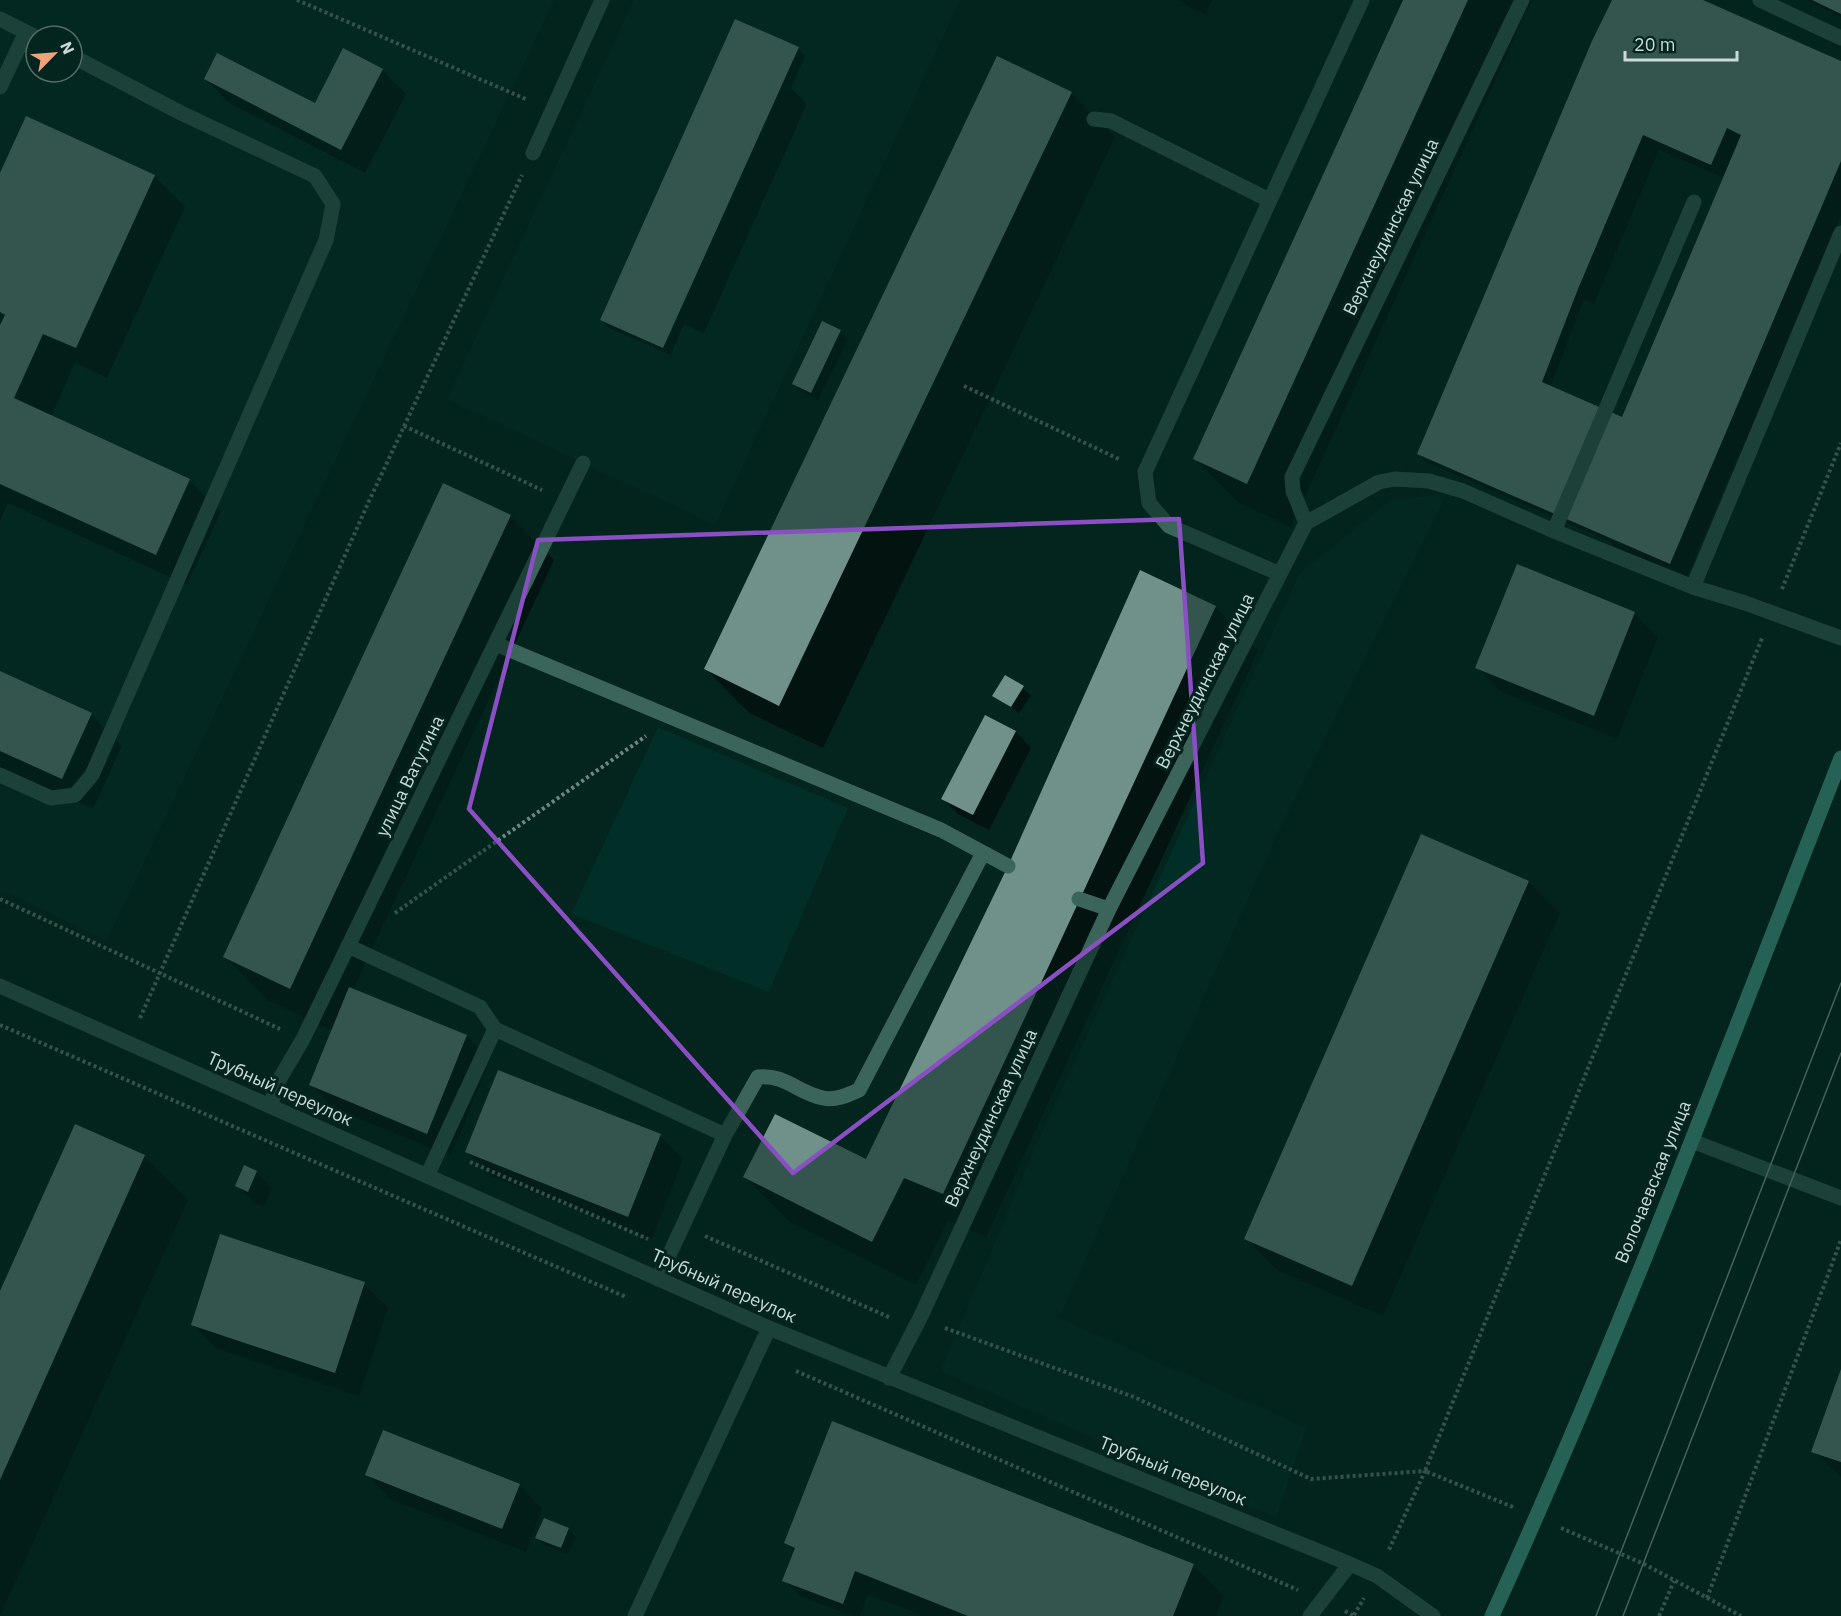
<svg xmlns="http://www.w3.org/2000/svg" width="1841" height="1616" viewBox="0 0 1841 1616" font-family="'IBM Plex Sans',sans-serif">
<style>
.built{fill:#012e26;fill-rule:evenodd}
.shadow{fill:#0007;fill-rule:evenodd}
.building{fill:#709189;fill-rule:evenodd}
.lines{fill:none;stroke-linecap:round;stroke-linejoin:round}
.path{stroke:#6f8782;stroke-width:4;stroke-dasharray:3 3;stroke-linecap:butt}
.service{stroke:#3b645b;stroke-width:15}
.minor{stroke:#3b645b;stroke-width:15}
.tertiary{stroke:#3b645b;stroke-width:15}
.primary{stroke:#50ab99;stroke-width:15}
.tram{stroke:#95aaa5;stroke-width:1.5}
.marked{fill:none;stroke:#8b4fc4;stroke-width:4.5;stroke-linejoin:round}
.labels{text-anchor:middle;stroke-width:6;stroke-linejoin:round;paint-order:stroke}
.street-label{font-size:18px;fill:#cadbd7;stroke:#04241e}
</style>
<rect width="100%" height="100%" fill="#04241e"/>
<path class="built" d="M0,0h554l-447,940 -107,-50zM36,36h36v36h-36z
M634,0h326l-245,525 -268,-126z
M1446,495l-167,335 -220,488 247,110 -30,90 -335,-147 94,-223 265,-575 92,-74z
M658,727l190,81 -79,184 -198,-78z"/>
<path class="shadow" d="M1178,0h34l-7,15z
M1404,0h128l-241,527 -53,-25 -44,-44z
M1614,0h86l141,63v152l-57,132 8,8 -39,91 -9,-4 -58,137 -69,-30 -8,-8 -183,-79 -7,-8zM1659,150l66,28 -102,241 -73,-31 34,-89 10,5z
M1806,0h35v17z
M798,48l7,8 -14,32 16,16 -103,229 -20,-9 -13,31 -62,-27 -7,-8z
M998,58l73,35 44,44 -292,611 -74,-35 -43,-44z
M382,70l24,24 -41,79 -136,-70 -23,-24 109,26z
M0,176h154l31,31 -78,171 -32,-15 -24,54 139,64 31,31 -34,73 -179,-82 -8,18z
M823,323l17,8 8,8 -30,61 -17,-9 -7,-7z
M510,516l44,44 -201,430 114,46 23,24 -39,96 -117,-47 -23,-24 22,-54 -65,-31 -43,-43z
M1215,607l43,44 -272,586 -38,-16 -32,64 -127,-64 -44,-44 122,-16 142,-295z
M1634,614l24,23 -41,102 -117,-48 -23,-24z
M0,673l91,42 31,31 -29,63 -93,-42z
M1006,677l25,18 -12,18 -25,-18z
M985,717l31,15 15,16 -42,82 -31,-16 -15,-15z
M1422,835l107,47 31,31 -177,403 -106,-46 -31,-32z
M660,1136l23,23 -31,80 -161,-63 -24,-24z
M144,1157l44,43 -188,416v-321z
M245,1167l12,5 15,16 -8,19 -12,-6 -16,-16z
M364,1284l24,24 -29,88 -143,-48 -24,-24z
M1841,1373v104l-28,-26z
M367,1475l152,10 23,24 -16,43 -136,-53z
M568,1529l7,8 -7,17 -24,-9 -7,-8z
M786,1543l407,22 31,31 -8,20h-293l-55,-22 -8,22h-8l-52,-20 -16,-16 11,-28z"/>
<path class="building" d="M1403,0h65l-221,484 -54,-25z
M1612,0h91l138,61v100l-171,403 -253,-110 175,-413zM1727,128l14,7 -119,282 -80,-35 36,-93 65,-154 68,30z
M1812,0h29v14z
M735,19l64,28 -136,301 -63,-28z
M343,48l40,21 -42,81 -137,-71 13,-26 98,50z
M997,56l75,36 -293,614 -75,-37z
M26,116l129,59 -79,173 -33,-14 -29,64 176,81 -34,76 -156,-71v-159l5,-10 -5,-3v-139z
M822,321l19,9 -30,63 -19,-9z
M443,483l68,32 -221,474 -67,-32z
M1517,564l118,48 -41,104 -119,-48z
M1140,570l76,36 -273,588 -39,-16 -32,64 -129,-65 32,-63 91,45 142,-293z
M0,671l92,42 -30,66 -62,-28z
M1005,675l19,11 -13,21 -19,-11z
M985,715l31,16 -43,84 -32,-16z
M1421,834l108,47 -177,405 -108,-47z
M349,987l118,48 -40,99 -118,-49z
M498,1070l163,64 -33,83 -163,-65z
M75,1124l70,31 -145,325v-189z
M244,1165l13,6 -9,21 -13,-6z
M220,1234l145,48 -30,91 -144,-48z
M1841,1369v93l-30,-10z
M832,1421l362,143 -21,52h-205l-113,-45 -12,33 -61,-23 13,-33 -11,-5z
M383,1430l137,54 -18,45 -137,-54z
M544,1518l25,10 -8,20 -26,-10z"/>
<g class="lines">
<path class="path" d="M297,0l231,100
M964,386l157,74
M404,426l138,64
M1782,589l59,-146
M0,899l280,130
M395,913l251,-177
M140,1018l229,-517 153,-326
M0,1025l626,272
M470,1162l178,77
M705,1236l186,82
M945,1328l189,69 177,82 114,-8 -37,81
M796,1371l502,219
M1513,1507l-88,-36 337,-833
M1561,1528l83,36 97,52
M1707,1598l134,-358
M1345,1611l9,5
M1354,1615l10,-17
M1659,1616l15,-35"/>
<path class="service" d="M1760,0l81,38
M0,19l36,18
M0,87l26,-55
M1094,119l17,2 158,79
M1306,523l73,-41 16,-3 34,2 34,10 91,40 139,56 52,16 96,35
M1554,531l140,-329
M1280,574l-111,-48 -20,-23 -4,-31 217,-472
M1693,587l148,-354
M496,644l445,186 67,36
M0,775l51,23 24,-3 17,-20 234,-535 7,-36 -18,-28 -134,-63 -109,-57
M1079,899l30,10
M348,946l132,61 15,22 230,106
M1692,1141l149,57
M427,1176l68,-147
M658,1279l67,-144 33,-58c27,-3 40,16 65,21 12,3 25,-3 36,-8l124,-237
M635,1616l134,-288
M1310,1616l40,-52"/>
<path class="minor" d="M533,153l69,-153
M270,1106l9,-26 24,-41 280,-576
M889,1378l31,-60 189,-409 197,-386 -13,-32 -1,-14 230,-477"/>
<path class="tertiary" d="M0,986l769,342 581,236 27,12 56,40"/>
<path class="primary" d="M1492,1616c128,-281 237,-571 349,-858"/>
<path class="tram" d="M1596,1616l245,-633
M1623,1616l218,-563"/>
</g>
<path d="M0 0H1841V1616H0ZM1179,519l24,344 -410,310 -324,-364 69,-269z" fill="#04241e" fill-opacity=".55" fill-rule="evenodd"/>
<path class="marked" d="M1179,519l24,344 -410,310 -324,-364 69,-269z"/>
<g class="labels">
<g class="street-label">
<text transform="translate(1391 227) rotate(-64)" y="6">Верхнеудинская улица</text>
<text transform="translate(1205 681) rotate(-63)" y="6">Верхнеудинская улица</text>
<text transform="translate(410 776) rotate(-64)" y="6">улица Ватутина</text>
<text transform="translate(280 1089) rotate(24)" y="6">Трубный переулок</text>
<text transform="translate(991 1118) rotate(-65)" y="6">Верхнеудинская улица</text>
<text transform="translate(1653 1182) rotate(-68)" y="6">Волочаевская улица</text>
<text transform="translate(724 1286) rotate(24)" y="6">Трубный переулок</text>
<text transform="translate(1173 1471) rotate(22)" y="6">Трубный переулок</text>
</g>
</g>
<g transform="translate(54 54) rotate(65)"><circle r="28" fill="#04241e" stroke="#536d68" stroke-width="1.5"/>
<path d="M0-4.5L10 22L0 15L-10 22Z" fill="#f0a27a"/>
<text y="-9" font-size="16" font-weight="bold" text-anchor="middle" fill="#cadbd7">N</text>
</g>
<path d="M1625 51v9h112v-9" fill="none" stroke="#cadbd7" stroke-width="3"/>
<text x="1634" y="51" font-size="18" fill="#cadbd7" stroke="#04241e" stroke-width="4.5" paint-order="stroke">20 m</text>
</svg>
